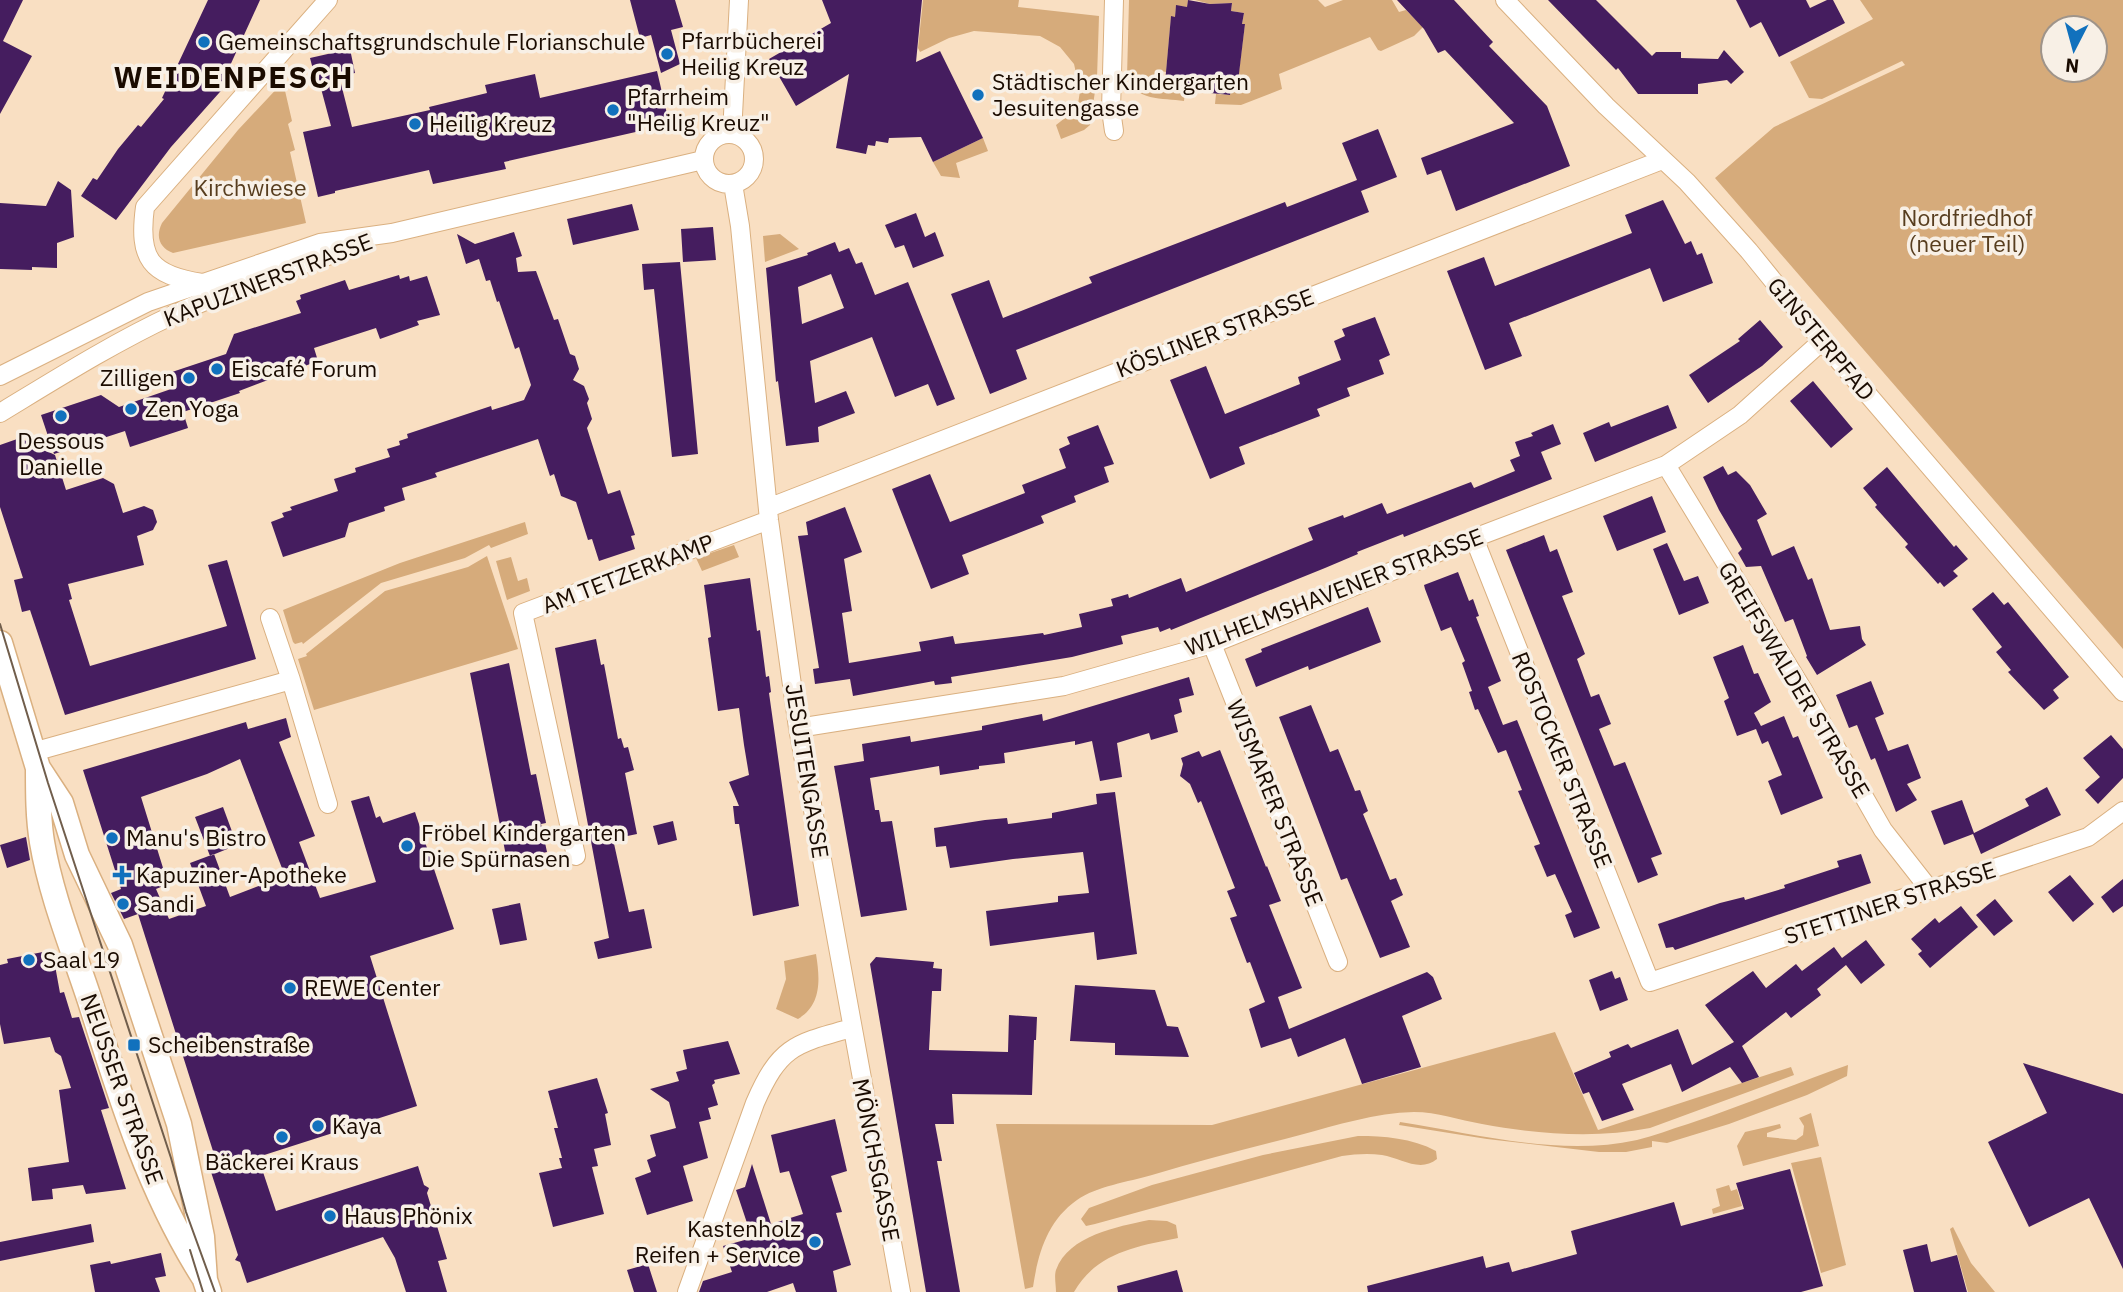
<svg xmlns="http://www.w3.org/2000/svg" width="2123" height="1292" viewBox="0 0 2123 1292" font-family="'IBM Plex Sans',sans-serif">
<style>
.green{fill:#d6ab7b;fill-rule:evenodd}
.building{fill:#451d5f;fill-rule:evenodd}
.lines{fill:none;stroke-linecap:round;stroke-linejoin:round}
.minor-casing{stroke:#dab080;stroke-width:20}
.secondary-casing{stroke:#dab080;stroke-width:27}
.minor{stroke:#fff;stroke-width:18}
.secondary{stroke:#fff;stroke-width:24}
.tram{stroke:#715e4c;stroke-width:2}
.poi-dot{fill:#1171bd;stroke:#f8f0e6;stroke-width:2.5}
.labels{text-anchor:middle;stroke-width:7;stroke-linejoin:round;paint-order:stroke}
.poi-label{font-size:23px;fill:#1a0b00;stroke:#f8f0e6;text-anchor:start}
.park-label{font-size:23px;fill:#573d1e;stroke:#f8f0e6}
.street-label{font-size:23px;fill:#1a0b00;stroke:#f8f0e6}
.district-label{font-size:30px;font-weight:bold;letter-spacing:2px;fill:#1a0b00;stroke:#f8f0e6}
</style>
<rect width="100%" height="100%" fill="#f9dfc2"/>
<path class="green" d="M923,0h96l-1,7 81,9 -2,62 -7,47 -6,5 -23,9 -5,-14 9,-7 -6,-16 19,2 2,-13 -6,-27 -14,-17 -20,-11 -66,-5 -25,7 -29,14 -2,-4z
M1129,0h59l-1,7 -11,-1 -1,11h-4l-5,55 -5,-1 -1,11 11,2v6l14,1 -1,10c-21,-3 -50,0 -57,-24z
M1195,0h123l7,7 18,-7h49l7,12 7,-2 17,17 -9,9 -33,15 -3,-1 -8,-13 -91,37 3,15 -41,16 -26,-1 1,-10 14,1 1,-6 11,1 1,-10 -5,-1 7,-55h-3l2,-11 -13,-2 1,-8 -22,1z
M1860,0h263v649l-408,-471 59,-51 131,-62 -3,-4 -80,38 -13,-1 -19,-36 83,-43zM2053,28h42v42h-42z
M283,82l9,39 -4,3 7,26 -5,2 16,71 -133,30c-13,-5 -18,-16 -11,-30l76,-93z
M983,138l5,13 -32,12 4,15 -19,-2 -8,-14z
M780,234l19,15 -34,13 -2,-26z
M525,522l3,12 -37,14 -2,-3 -24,13 -84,25 -78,61 -1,-2 -7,2 -2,-2 -10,-32 117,-47z
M734,545l5,12 -37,14 -6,-13z
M487,556l31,93 -204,61 -16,-51 9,-3 -1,-2 79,-63 83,-24z
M511,557l7,24 9,-3 3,13 -23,9 -11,-39z
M816,954c4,25 6,51 -18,65l-22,-10 10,-30 -2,-18z
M1555,1032l43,98 193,-63 3,8 -144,53c-55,11 -113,6 -168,-4 -23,-4 -45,-12 -68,-12 -39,1 -77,13 -114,23 -50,13 -99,25 -148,40 -24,7 -55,11 -75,25 -30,21 -39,54 -44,87l-8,2 -29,-165 216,1z
M1848,1065l-1,11 -40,19 -78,29 -62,19 -15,-2v6l-26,5h-27l-112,-13 -88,-14 1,-3c77,12 160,35 237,18 17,-4 34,-11 51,-16 54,-18 106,-40 160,-59z
M1811,1113l8,33 -76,20 -6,-20 8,-14 35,-8 1,4 -14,5v4l29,3 7,-5 1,-9 -5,-8z
M1358,1136c26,0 54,2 78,15l1,8c-17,14 -36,-1 -55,-4 -13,-2 -27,-1 -40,1l-247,68 -9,2 -5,-7 8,-11 63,-23 111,-30z
M1821,1157l25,108 -25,8 -30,-110z
M1729,1185l2,6 6,-2 5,17 -29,8 -1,-5 8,-3 -4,-17z
M1149,1220l18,1 9,4 2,13c-41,8 -82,15 -104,54h-18c0,-7 -2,-16 0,-22 13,-35 61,-43 93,-50z
M1953,1227l18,36 24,29h-27l-18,-63z"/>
<path class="building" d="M0,0h23l-20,41 29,15 -32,58z
M208,0h52l-37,81 4,3 -56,63 -55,73 -35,-24 12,-18 4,2 21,-31 20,-24 3,2 23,-28 -2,-1z
M630,0h45l8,27 -12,3 9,34 -19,9 -10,-38 -11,3z
M822,0h100l-6,62 24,-11 43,87 -50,24 -12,-25 -32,1 -1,5 -12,-2 -1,5 -7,-1 -2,9 -30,-6 13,-74 -53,32 -27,-47 62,-36z
M1188,0l22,4 22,-1 -1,8 13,2 -2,11h3l-8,66 -6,-1 -1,6 -59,-6v-5l-6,-1 6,-67 4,1 1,-12 11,2z
M1397,0h57l39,42 -4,4 58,60 23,60 -114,45 -15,-41 -14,5 -6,-17 93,-35 -69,-73 -7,3 -14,-24z
M1548,0h48l56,56 4,-4h25v6l37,1 6,-9 20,22 -13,12 -4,-4 -29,4v10h-60l-20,-26 -2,2z
M1736,0h70l4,8 17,-8h6l12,23 -66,34 -18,-35 -11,6z
M350,49l5,24 -16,3 13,51 78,-17 -1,-3 58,-14 -2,-8 50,-11 5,24 117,-27 11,47 -29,7 1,6 -136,31 2,7 -73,15 -4,-14 -94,21v2l-17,4 -15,-65 28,-6 -12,-45h-3l-6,-23z
M1378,129l19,48 -36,14 8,21 -353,138 11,29 -37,15 -39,-100 38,-14 14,38 89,-35 -3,-6 196,-75 2,5 70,-27 -15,-37z
M58,181l13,9 3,47 -17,6v25l-25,-1v3l-32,-1v-66l46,3z
M1663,200l22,44 6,-3 6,14 5,-2 11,30 -50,19 -13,-34 -141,55 13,33 -37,14 -38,-99 37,-14 11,29 137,-53 -7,-18z
M632,204l7,26 -66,15 -6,-26z
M916,213l9,24 10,-5 9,24 -31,12 -9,-23 -9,3 -10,-23z
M713,227l3,33 -33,2 -2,-33z
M514,232l8,24 -6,2 2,14 18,-1 18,49 4,-1 12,35 5,2 4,13 -6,11 11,6 5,13 -2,4 5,16 -5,9 21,66 12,-4 15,45 -4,1 4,13 -36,12 -7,-22 -4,1 -12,-38 -15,-6 -7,-22 -4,2 -12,-37 -103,34 2,4 -35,11 3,12 -21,7 1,4 -36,12 -4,14 -62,20 -12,-35 13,-5 -2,-4 10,-3 -2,-3 48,-16 -4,-12 22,-7 -1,-4 35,-11 -3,-8 13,-4 -1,-4 9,-3 -1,-4 84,-28 1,4 32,-10 7,-15 -12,-38 -4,2 -16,-48 -2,1 -7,-22 -4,1 -7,-22 -13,5 -9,-30 18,10z
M835,242l4,10 10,-4 7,16 6,-2 13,33 33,-13 47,117 -18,7 -9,-22 -33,13 -23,-60 -62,24 5,42 31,-12 9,22 -37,14 1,15 -33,4 -8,-65 -2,1 -10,-114 42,-13 -1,-2zM831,274l13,34 -42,16 -4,-37z
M680,262l18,192 -26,3 -18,-168 -10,1 -2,-26z
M399,275l1,4 9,-3 1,5 17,-5 13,39 -23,6 2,4 -39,14 -4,-11 -62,20 4,13 -79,30 1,2 -57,19 5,16 -58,19 -5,-16 -71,23 -13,-39 60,-20 18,12 55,-19 -5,-15 57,-19 8,-20 67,-21 -5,-12 5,-2 -1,-4 45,-15 4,10z
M1375,317l15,38 -11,5 5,14 -37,14 3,8 -33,13 3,7 -81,31 6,17 -35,15 -40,-99 36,-14 19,48 75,-30 -2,-7 43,-17 -7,-19 11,-5 -3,-7z
M1760,320l23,27 -21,19 -54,37 -19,-28 51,-34 -2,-2z
M1813,381l40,48 -22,19 -41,-47z
M1668,405l9,23 -82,34 -12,-29 26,-11 2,5z
M1553,424l8,20 -20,8 11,27 -148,58 -1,-3 -46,18 1,2 -33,14 -154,62 -1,-2 -10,4 -2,-5 -37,9 2,8 -51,13 -121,20 1,6 -17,2 -1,-4 -81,15 -3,-17 -35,5 -2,-15 6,-1 -21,-132 10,-1 -2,-13 39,-15 17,45 -18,7 8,52 -10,2 7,50 72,-12 -2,-9 34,-6 2,8 88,-11 1,2 38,-8 -3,-13 34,-8 -2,-7 17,-5 1,4 52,-20 5,14 127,-52 -5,-12 35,-13 1,3 38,-15 5,11 84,-32 3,6 41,-17 -5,-11 10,-4 -5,-14 18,-6 -2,-3z
M1098,425l16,39 -10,3 5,15 -35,14 2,6 -35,14 3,7 -82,32 7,19 -38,15 -39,-100 38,-15 20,48 75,-29 -3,-8 44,-17 -7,-19 11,-5 -3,-7z
M20,438l35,17 11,35 37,-12 11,6 9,29 21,-7 9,4 4,12 -4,8 -16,6 7,29 -76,19 4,15 -3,1 21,66 137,-40 -19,-61 19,-5 29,99 -191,56 -35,-105 -8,2 -8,-32 9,-2 -23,-71v-62z
M1723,466l5,9 8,-4 14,14 17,29 -10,6 15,36 22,-10 14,34 4,-2 18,52 30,-4 2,13 4,6 -49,30 -11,-18 1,-1 -14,-37 -8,3 -24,-56 -15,1 -8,-14 4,-4 -23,-39 -16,-33z
M1887,467l67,80 2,-2 12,14 -15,12 5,5 -14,11 -4,-5 -2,2 -33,-37 3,-3 -33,-37 2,-2 -14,-17z
M1652,496l14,36 -49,19 -14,-35z
M1544,535l6,17 7,-3 16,43 -11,4 23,58 -8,5 14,38 8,-3 12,30 -12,5 15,37 11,-4 37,92 -11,4 7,17 -20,8 -132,-333z
M1667,543l17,38 14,-5 11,27 -30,12 -26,-66z
M1458,572l11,29 4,-2 6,17 -3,1 25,64 -13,6 15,38 14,-5 83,208 -26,10 -9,-23 7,-3 -17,-38 -8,3 -13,-31 6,-2 -22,-53 4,-1 -16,-40 -8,3 -20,-44 -3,1 -6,-18 3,-1 -10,-28 3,-2 -14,-34 -10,4 -16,-42 -1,-4z
M750,578l7,53 3,-1 6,47 3,-1 2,16 -2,1 30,213 -46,10 -14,-92h-4l-2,-18h6l-10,-24 20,-7 -5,-30 -5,-37 -21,3 -10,-73 3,-1 -7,-52z
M1993,592l11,13 4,-3 61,75 -16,13 6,8 -15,12 -36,-38 3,-2 -15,-18 6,-5 -30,-38z
M1368,607l13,35 -72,28 -1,-4 -52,21 -11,-28 17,-7 -1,-3z
M596,639l5,26 3,-1 14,75 3,-1 3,10 4,-1 6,23 -9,3 12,61 -24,5 16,73 15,-3 8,39 -54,11 -4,-17 15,-4 -2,-11 -52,-279z
M1743,645l11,29 4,-1 13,29 -17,11 7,13 23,-10 9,22 5,-2 25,62 -42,17 -13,-34 14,-6 -14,-34 -6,3 -6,-15 -19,7 -13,-35 5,-3 -16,-41z
M509,663l22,112 5,-1 10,49 -5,1 6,28 -40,9 -37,-188z
M1189,677l5,18 -15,4 3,13 -8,3 4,17 -27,8 -2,-7 -32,10 5,34 -22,4 -8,-40 -17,4v-4l-71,12 1,10 -26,3v3l-39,6 -1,-9 -69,12 5,32h4l2,12 11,-1 15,89 -46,7 -27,-151 30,-5 -2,-17 48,-8 1,6 71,-12v-4l60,-12 1,7z
M1871,681l13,33 -9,4 13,33 20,-7 13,34 -14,6 10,16 -21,12 -21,-54 -4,2 -14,-35 -8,3 -13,-33z
M1311,705l19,47 8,-3 17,42 5,-1 8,21 -5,3 27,66 6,-2 7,17 -12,6 19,46 -30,11 -33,-80 -6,2 -62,-163z
M286,718l5,19 -12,5 36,94 -16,6 21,56 56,-16 -25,-81 18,-5 7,22 4,-2 3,7 32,-11 39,117 -84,27 47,150 -159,51 18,54 142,-45 6,19 5,3 -2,5 20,66 -9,2 9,31h-41l-11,-34 -12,-21 -136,46 -7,-21 -5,-2 3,-5 -27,-83 8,-2 -81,-256 -14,5 -13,-26 10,-4 -38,-119 163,-48 2,7zM240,759l45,117 -55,21 -16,-43 -24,9 16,43 -37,13 -13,-30 12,-5 -27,-87 66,-23z
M2111,735l12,14v29l-25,26 -13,-14 15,-13 -17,-19z
M1220,750l46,117 1,-1 14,35 -12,4 33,83 -24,9 11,32 138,-57 6,5 9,22 -40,17 19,51 -59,17 -17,-46 -47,19 -7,-19 -30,10 -12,-39 16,-7 -15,-40 -3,1 -17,-45 7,-2 -10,-25 8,-3 -34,-87 -3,2 -8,-19 -10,-8 3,-12 -2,-6 18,-7 3,6z
M2047,787l14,28 -80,39 -8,-20 -29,11 -13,-34 31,-11 12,33 55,-27 -4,-7z
M1115,792l22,162 -40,6 -3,-28 -104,14 -4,-35 72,-9v-6l31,-3 -6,-41 -70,7 -63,9 -4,-22 -10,1 -2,-19 51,-8 22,-2 1,6 44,-6v-5l45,-9 -1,-10z
M223,807l14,38 -27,11 -15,-39z
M673,821l4,19 -19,5 -5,-19z
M26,837l4,23 -23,8 -7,-23z
M1861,854l10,29 -196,67 -2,-3 -7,1 -8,-24 62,-21 24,-6 1,3 40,-12 -1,-3 55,-18 -2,-6z
M2070,875l24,29 -21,18 -25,-30z
M2123,879v27l-10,7 -12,-16z
M1995,899l18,22 -19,15 -18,-21z
M520,903l7,37 -27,5 -8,-36z
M1961,906l17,21 -48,41 -12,-14 4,-3 -11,-12 24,-21 4,5z
M1866,940l19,25 -24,19 -15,-19 -29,24 4,6 -30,23 -5,-6 -44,34 17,31 -17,6 -12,-16 -48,25 -11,-28 -49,20 12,26 -32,11 -13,-29 -6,2 -9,-21 37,-16 -2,-5 19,-8 3,4 47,-19 14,36 42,-23 -29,-37 48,-34 13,17 30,-24 6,7 32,-24 8,11z
M48,951l2,10 4,-1 6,33 4,-1 8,26 7,-1 30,91 -8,2 25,79 -40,5 -3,-9 -31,4 1,10 -21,2 -4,-33 41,-6 -10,-72 12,-2 -10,-32 -6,-4 -5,-15 -46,7 -4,-20v-59l8,-2 -1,-4z
M876,957l58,5 -1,6 9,1 -1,22h-9l-3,59 79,2 1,-37 28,2 -1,23h-2l-2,55 -80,-1 2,30h-19l7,37h-5l23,131h-34l-56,-328z
M1612,971l3,8 5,-2 8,23 -28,11 -11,-31z
M1075,985l80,5 12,36 11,1 11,30 -74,-2v-12l-45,-2z
M728,1041l12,33 -26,6 1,3 -3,2 6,20 -10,3 3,11 -12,3 9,36 -25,8 10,35 -46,14 -12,-37 16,-6 -4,-12 9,-4 -6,-21 26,-7 -7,-26 -19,-13 29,-8 -3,-9 11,-3 -4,-19z
M2023,1063l100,31v175l-34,-71 -60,29 -41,-85 59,-29z
M597,1078l11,35 -3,1 6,31 -17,4 4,17 -6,1 12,47 -51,13 -14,-54 23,-5 -3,-10h3l-8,-30h4l-10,-37z
M835,1119l12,52 -16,5 11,36 -6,1 15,52 -18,6 4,21h-41l-3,-9 -26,9h-68l4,-11 29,-9 -9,-26 29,-8 -16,-48 9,-3 7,-23 19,60 32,-10 -14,-43 -9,2 -9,-38z
M1790,1169l33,117 -22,6h-433l-1,-6 116,-30 3,12 23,-6 3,10 65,-18 -6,-23 103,-29 7,24 63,-17 -8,-26z
M91,1224l3,18 -94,19v-19z
M1927,1244l4,18 26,-7 10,37h-53l-11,-42z
M161,1253l5,23 -11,2 5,14h-65l-5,-27 20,-4 1,3z
M648,1264l9,28h-23l-7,-22z
M1177,1270l6,22h-65l-1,-6z"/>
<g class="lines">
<defs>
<path id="minor" d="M1505,0l101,106 81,76 62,69 73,90 301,351
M1114,131l-3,-21 3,-110
M704 159a25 25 0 1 1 50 0a25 25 0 1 1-50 0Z
M732,134l7,-134
M733,184l7,42 29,294 29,208 103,564
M202,283c-52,-8 -64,-24 -57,-76l183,-207
M0,376l148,-74 172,-59 72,-10 311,-73
M0,413c56,-34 113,-70 173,-98 61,-28 124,-48 186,-70
M1666,465l137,225 80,140 47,60
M768,508l894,-348
M1474,538l176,444 438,-145 35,-26
M270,618l21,62 37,124
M1212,644l126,318
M798,728l266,-42 148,-42 262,-106 192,-73 74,-50 82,-74
M33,752l258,-72
M576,856l-53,-243 246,-93
M687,1292l68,-189c25,-57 39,-59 97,-75"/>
<path id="secondary" d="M0,643l38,125 23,35 16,52 43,90 59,179 23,113 3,43 4,12
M38,768c0,25 0,50 4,74 9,54 31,107 48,159 30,95 59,190 113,275"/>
</defs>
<use href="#minor" class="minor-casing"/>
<use href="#secondary" class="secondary-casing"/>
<use href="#minor" class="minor"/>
<use href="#secondary" class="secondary"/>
<path class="tram" d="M0,624l48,159 123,375 15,54 29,80
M190,1250l13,42"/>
</g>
<g class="poi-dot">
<circle cx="204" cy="42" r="7"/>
<circle cx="667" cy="54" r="7"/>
<circle cx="978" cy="95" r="7"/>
<circle cx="613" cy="110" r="7"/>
<circle cx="415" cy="124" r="7"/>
<circle cx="217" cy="369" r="7"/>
<circle cx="189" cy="378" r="7"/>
<circle cx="131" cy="409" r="7"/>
<circle cx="61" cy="416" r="7"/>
<circle cx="112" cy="838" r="7"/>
<circle cx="407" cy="846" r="7"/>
<path d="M118.5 864.5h7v7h7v7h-7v7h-7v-7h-7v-7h7z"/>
<circle cx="123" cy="904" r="7"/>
<circle cx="29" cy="960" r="7"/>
<circle cx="290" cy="988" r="7"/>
<rect x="127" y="1038" width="14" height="14" rx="3.5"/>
<circle cx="318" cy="1126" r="7"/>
<circle cx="282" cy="1137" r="7"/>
<circle cx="330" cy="1216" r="7"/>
<circle cx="815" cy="1242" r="7"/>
</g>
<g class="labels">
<g class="poi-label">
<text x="681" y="49">Pfarrbücherei<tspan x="681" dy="26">Heilig Kreuz</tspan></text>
<text x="218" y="50">Gemeinschaftsgrundschule Florianschule</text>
<text x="992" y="90">Städtischer Kindergarten<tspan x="992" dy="26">Jesuitengasse</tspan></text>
<text x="627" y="105">Pfarrheim<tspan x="627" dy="26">"Heilig Kreuz"</tspan></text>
<text x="429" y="132">Heilig Kreuz</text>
<text x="231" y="377">Eiscafé Forum</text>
<text x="175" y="386" text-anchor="end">Zilligen</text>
<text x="145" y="417">Zen Yoga</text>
<text x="61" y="449" text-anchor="middle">Dessous<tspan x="61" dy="26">Danielle</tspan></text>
<text x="421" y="841">Fröbel Kindergarten<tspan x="421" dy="26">Die Spürnasen</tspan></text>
<text x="126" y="846">Manu's Bistro</text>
<text x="136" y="883">Kapuziner-Apotheke</text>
<text x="137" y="912">Sandi</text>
<text x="43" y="968">Saal 19</text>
<text x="304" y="996">REWE Center</text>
<text x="148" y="1053">Scheibenstraße</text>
<text x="332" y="1134">Kaya</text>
<text x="282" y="1170" text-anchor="middle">Bäckerei Kraus</text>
<text x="344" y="1224">Haus Phönix</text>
<text x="801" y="1237" text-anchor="end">Kastenholz<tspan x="801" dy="26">Reifen + Service</tspan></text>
</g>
<g class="park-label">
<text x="250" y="196">Kirchwiese</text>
<text x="1967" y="226">Nordfriedhof<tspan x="1967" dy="26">(neuer Teil)</tspan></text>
</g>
<g class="street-label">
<text transform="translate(268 280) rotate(-21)" y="8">KAPUZINERSTRASSE</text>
<text transform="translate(1215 333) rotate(-21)" y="8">KÖSLINER STRASSE</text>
<text transform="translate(1821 339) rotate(50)" y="8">GINSTERPFAD</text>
<text transform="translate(628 574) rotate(-21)" y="8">AM TETZERKAMP</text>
<text transform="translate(1334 592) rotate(-21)" y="8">WILHELMSHAVENER STRASSE</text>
<text transform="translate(1794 680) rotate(59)" y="8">GREIFSWALDER STRASSE</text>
<text transform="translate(1562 760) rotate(68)" y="8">ROSTOCKER STRASSE</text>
<text transform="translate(807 771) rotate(81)" y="8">JESUITENGASSE</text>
<text transform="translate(1275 803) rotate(68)" y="8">WISMARER STRASSE</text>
<text transform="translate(1890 903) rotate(-18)" y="8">STETTINER STRASSE</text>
<text transform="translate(122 1089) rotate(70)" y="8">NEUSSER STRASSE</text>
<text transform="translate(876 1160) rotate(79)" y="8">MÖNCHSGASSE</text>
</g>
<g class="district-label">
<text x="234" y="88">WEIDENPESCH</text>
</g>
</g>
<g transform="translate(2074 49) rotate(186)"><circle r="33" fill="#f8f0e6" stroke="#9f948a" stroke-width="2"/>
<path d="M0-5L12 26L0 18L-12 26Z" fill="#1171bd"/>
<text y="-10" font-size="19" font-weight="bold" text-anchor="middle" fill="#1a0b00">N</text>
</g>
</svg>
